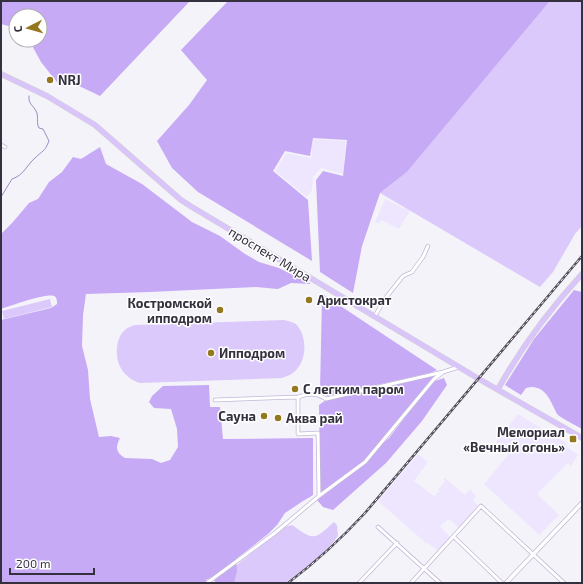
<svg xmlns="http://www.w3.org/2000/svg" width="583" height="584" viewBox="0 0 583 584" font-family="'Exo 2',sans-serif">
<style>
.built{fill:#eee6fe}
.green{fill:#dac9fa}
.forest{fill:#c6aaf5}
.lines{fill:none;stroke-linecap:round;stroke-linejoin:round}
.stream{stroke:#9e8ac3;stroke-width:1}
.minor-casing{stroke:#c2b8d7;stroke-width:4.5}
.tertiary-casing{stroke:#c2b8d7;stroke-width:5}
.primary-casing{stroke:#d2d1d4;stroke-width:6}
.minor{stroke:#fff;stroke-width:3}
.tertiary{stroke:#fff;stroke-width:3.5}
.primary{stroke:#d9c4fb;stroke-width:4.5}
.rail-casing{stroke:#534f5b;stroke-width:2.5}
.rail{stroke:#fff;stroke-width:1;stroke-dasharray:3;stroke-linecap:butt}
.poi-dot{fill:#947820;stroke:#fff;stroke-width:1.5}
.labels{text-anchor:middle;stroke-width:3;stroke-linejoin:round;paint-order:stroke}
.poi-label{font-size:13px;font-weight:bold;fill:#34303d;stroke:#fff;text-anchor:start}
.street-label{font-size:13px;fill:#34303d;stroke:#fff}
</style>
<rect width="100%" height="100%" fill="#f5f3fa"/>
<path class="built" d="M313,139l33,2 -3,33 -22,-6 -8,9 -1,13 -5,7 -32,-26 11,-18 25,5z
M385,199l25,12 -11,18 -18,-9 -2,4 -4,-2z
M518,414l48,29 1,4 11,8 -7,11 -3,-3 -30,30v2l21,20 -20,20 -55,-51 24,-29 -12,-13z
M418,454l10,8 -14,19 20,15 6,-5 -2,-1 7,-9 -2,-2 2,-1 20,17 5,-6 6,7 -3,5 5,4 -9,12 -10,11 -10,-9 -9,7 11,12 -12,14 -11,-9 -1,1 -49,-43z"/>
<path class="green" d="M550,1h32v225l-7,8 -22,38 -13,15 -160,-94 27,-21z
M50,299l2,8 -48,12 -2,-8z
M284,320c4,1 9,2 12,4 12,13 11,37 -2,48 -3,3 -8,4 -12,6l-143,5c-7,-3 -13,-7 -17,-13 -8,-11 -7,-33 4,-41 2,-2 6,-3 9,-4z
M334,522l3,3 1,11 -12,15 -23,19 -18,13h-68l21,-19 47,-37 7,-2c7,4 17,15 26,10 6,-3 11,-9 16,-13z"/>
<path class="forest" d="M1,1h189l-90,95 -25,-12 -15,2 -19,-24 -12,-22h11v-24h-24v12l-15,-4z
M228,1h322l-143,171 -27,21 -18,53 -9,47 -33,-21 -4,-92 7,-9 20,5 4,-36 -34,-2 -3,18 -25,-5 -12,20 35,29 4,61 -114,-69 -26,-24 -15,-27 32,-36 18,-25 -26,-30z
M100,147l6,17 36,20 50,38 28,14 25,18 14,8 20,6 32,16 -20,-1 -13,6 -22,-2 -106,5 -64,2 -3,21 -1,31 6,24 2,29 9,38 12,-1 9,2c-5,10 -4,14 5,20l27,1 9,4 9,-3 8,-13 -1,-18 -6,-20 -17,-1 -5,-6 3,-6 11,-10 46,-1 1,22h10l3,32 90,-1v57l-3,2 -7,4 -18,12 -8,12 -9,9 -32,25 1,12 -3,12h-18l-4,-6 -6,3 2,3h-207v-263l50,-12 6,-4c0,-3 0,-7 -3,-8 -8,-3 -44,10 -53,13v-75l12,-12 16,-19 9,-4 11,-17 13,-10 11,-15 8,2z
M574,290l8,2v137c-8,-5 -18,-9 -24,-14 -2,-2 -3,-6 -5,-9 -5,-12 -13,-22 -27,-18l-5,7 -16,-10 29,-46z
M324,295l113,75 -7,3 -103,23 -7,-6 2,-91z
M437,375l-73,86 -44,33 -1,-89 7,-5z
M444,378l3,7 -25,36 -36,42 -53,47 -10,-3 -6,-7 50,-38 14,-17 8,-7 43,-56z"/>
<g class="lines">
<path class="stream" d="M1,197l11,-18c12,-4 14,-13 23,-21 8,-8 9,-5 14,-17l-6,-12 -4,-1c-3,-5 0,-12 -3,-17 -3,-6 -8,-7 -7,-15"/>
<defs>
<path id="minor" d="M1,145l4,2
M375,316l9,-16 19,-24 9,-4 11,-15 5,-11
M215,400l83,-3c10,-4 19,-4 28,2l117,-27 16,-5
M319,496l46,-34 69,-83 8,-6
M378,527l62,56
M454,537l48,46
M207,583l68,-50 44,-37 -1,-63 -20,1v-37
M359,583l38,-40
M411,583l70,-77 83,77"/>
<path id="tertiary" d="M506,583l76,-80"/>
<path id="primary" d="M1,74l46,22 48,29 86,75 11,7 287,172 103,59
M498,389c23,-41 52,-80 84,-115"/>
</defs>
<use href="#minor" class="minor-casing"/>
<use href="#tertiary" class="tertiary-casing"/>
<use href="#primary" class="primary-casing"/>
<use href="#minor" class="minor"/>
<use href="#tertiary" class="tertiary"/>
<use href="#primary" class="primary"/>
<defs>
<path id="rail" d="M288,583c28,-21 53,-44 77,-70l217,-257"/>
</defs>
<use href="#rail" class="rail-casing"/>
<use href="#rail" class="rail"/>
</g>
<g class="poi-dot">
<circle cx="50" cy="80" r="4"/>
<circle cx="309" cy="300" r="4"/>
<circle cx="220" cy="310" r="4"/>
<circle cx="211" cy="353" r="4"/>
<circle cx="295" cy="389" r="4"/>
<circle cx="264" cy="416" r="4"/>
<circle cx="278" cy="418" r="4"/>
<rect x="569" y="435" width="8" height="8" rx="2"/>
</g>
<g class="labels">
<g class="poi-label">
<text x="58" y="85">NRJ</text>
<text x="317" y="305">Аристократ</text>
<text x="212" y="308" text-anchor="end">Костромской<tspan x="212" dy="15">ипподром</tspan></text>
<text x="219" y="358">Ипподром</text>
<text x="303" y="394">С легким паром</text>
<text x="256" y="421" text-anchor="end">Сауна</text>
<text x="286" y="423">Аква рай</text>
<text x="565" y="437" text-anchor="end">Мемориал<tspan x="565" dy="15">«Вечный огонь»</tspan></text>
</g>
<g class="street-label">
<text transform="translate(270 254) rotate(31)" y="5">проспект Мира</text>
</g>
</g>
<rect width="583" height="584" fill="none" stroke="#34303d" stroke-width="4"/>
<g transform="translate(28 28) rotate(264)"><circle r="19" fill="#ffffff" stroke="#aeacb1"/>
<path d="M0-3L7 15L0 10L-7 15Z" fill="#947820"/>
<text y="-6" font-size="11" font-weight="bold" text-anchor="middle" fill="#34303d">С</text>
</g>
<path d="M10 568v6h84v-6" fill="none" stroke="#34303d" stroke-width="2"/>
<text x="16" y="568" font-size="12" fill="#34303d" stroke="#ffffff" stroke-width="3" paint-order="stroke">200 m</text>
</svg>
